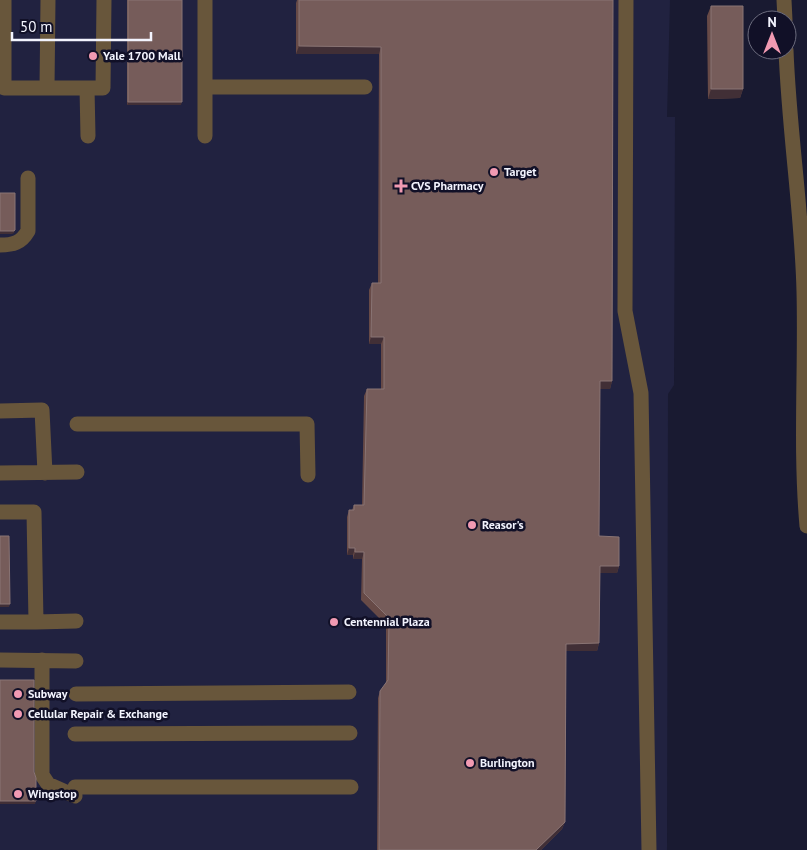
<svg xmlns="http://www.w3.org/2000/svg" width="807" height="850" viewBox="0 0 807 850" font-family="'PT Sans',sans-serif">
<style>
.built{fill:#212240}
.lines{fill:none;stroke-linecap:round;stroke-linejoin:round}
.minor{stroke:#68563b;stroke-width:15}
.wall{fill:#674a47}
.shaded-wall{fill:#412f36}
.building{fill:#765c5a;stroke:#897474}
.poi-dot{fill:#f19ab2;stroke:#111027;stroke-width:2}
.labels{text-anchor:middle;stroke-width:5;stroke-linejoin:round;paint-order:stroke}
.poi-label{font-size:12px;font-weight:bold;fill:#f3f4fe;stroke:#111027;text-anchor:start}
</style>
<rect width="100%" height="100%" fill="#191a31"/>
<path class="built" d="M0,0h670l-3,117h8l-1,268 -6,9 -1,456h-667z"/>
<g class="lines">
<path class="minor" d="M4,0v88h99l1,-88
M205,0v136
M626,0l-1,311 16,82 8,457
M784,0l1,20
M786,50c3,81 16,161 18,241 2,79 -4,156 3,235
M205,87h160
M47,88l1,-88
M87,88l1,48
M0,245c13,0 21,-2 28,-14v-53
M0,411l42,-1 3,63
M77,424h230l1,51
M0,473l77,-1
M0,512h34l2,110h-36
M36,622l40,-1
M0,660l76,1
M42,660v115l6,9 27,12
M76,694l273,-2
M75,734l275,-1
M75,787h276"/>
</g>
<path class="wall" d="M127,0h55l-1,105h-54z
M297,0h316l-1,381 -2,8h-10l-1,147 20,30 -2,7h-17l-1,70 -2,8h-31l-1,171 -3,7 -21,21h-164l1,-152 2,-7 6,-7v-59l-25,-25 1,-41h-9v-4h-6v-38l2,-7h3l2,-5h8l2,-109 3,-7h14v-45h-12v-54l3,-7h6l1,-229h-83v-51z
M711,6l32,83 -3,9 -32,1 -1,-83z"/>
<path class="shaded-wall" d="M299,46l82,1 -2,7h-83z
M711,89h32l-3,9 -32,1z
M128,102h54l-1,3h-54z
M15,230l-1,3 -2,1h-12v-3z
M371,337h13l-3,7h-12z
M600,381h12l-2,8h-13z
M349,548h6l-2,7h-6z
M355,552h9l-2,7h-9z
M600,566h19l-2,7h-20z
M0,604h10l-1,3h-9z
M599,643l-2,8h-34l3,-7z
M0,801h36l-1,3h-35z
M565,822l-3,7 -21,21h-5z"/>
<path class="building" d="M128,0h54v102h-54z
M299,0h314l-1,381h-12l-1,155 20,1v29h-19l-1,77 -33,1 -1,178 -29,28h-157l1,-159 8,-11 1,-62 -25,-25v-41h-9v-4h-6v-38h5v-5h10l3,-116h17v-52h-13l1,-54h9v-236l-82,-1z
M711,6h32v83h-32z
M0,193h15v37l-1,1h-14z
M0,536h9l1,68h-10z
M0,680h34v92l2,6v23h-36z"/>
<g class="poi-dot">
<circle cx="93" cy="56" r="5"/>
<circle cx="494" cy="172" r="5"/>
<path d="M398.5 178.5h5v5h5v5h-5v5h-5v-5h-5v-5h5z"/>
<circle cx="472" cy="525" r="5"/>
<circle cx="334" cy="622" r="5"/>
<circle cx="18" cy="694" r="5"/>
<circle cx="18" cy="714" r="5"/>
<circle cx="470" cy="763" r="5"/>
<circle cx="18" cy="794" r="5"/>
</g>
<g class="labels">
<g class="poi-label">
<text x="103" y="60">Yale 1700 Mall</text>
<text x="504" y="176">Target</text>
<text x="411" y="190">CVS Pharmacy</text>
<text x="482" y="529">Reasor's</text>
<text x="344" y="626">Centennial Plaza</text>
<text x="28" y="698">Subway</text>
<text x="28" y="718">Cellular Repair &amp; Exchange</text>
<text x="480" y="767">Burlington</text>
<text x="28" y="798">Wingstop</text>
</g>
</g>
<g transform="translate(772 35)"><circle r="24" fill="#111027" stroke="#6b6b7d"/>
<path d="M0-4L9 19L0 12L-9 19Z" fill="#f19ab2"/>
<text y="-8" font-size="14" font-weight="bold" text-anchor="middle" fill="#f3f4fe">N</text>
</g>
<path d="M12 32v8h139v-8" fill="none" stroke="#f3f4fe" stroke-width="2.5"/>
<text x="20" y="32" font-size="15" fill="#f3f4fe" stroke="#111027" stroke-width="4" paint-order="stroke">50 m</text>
</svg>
